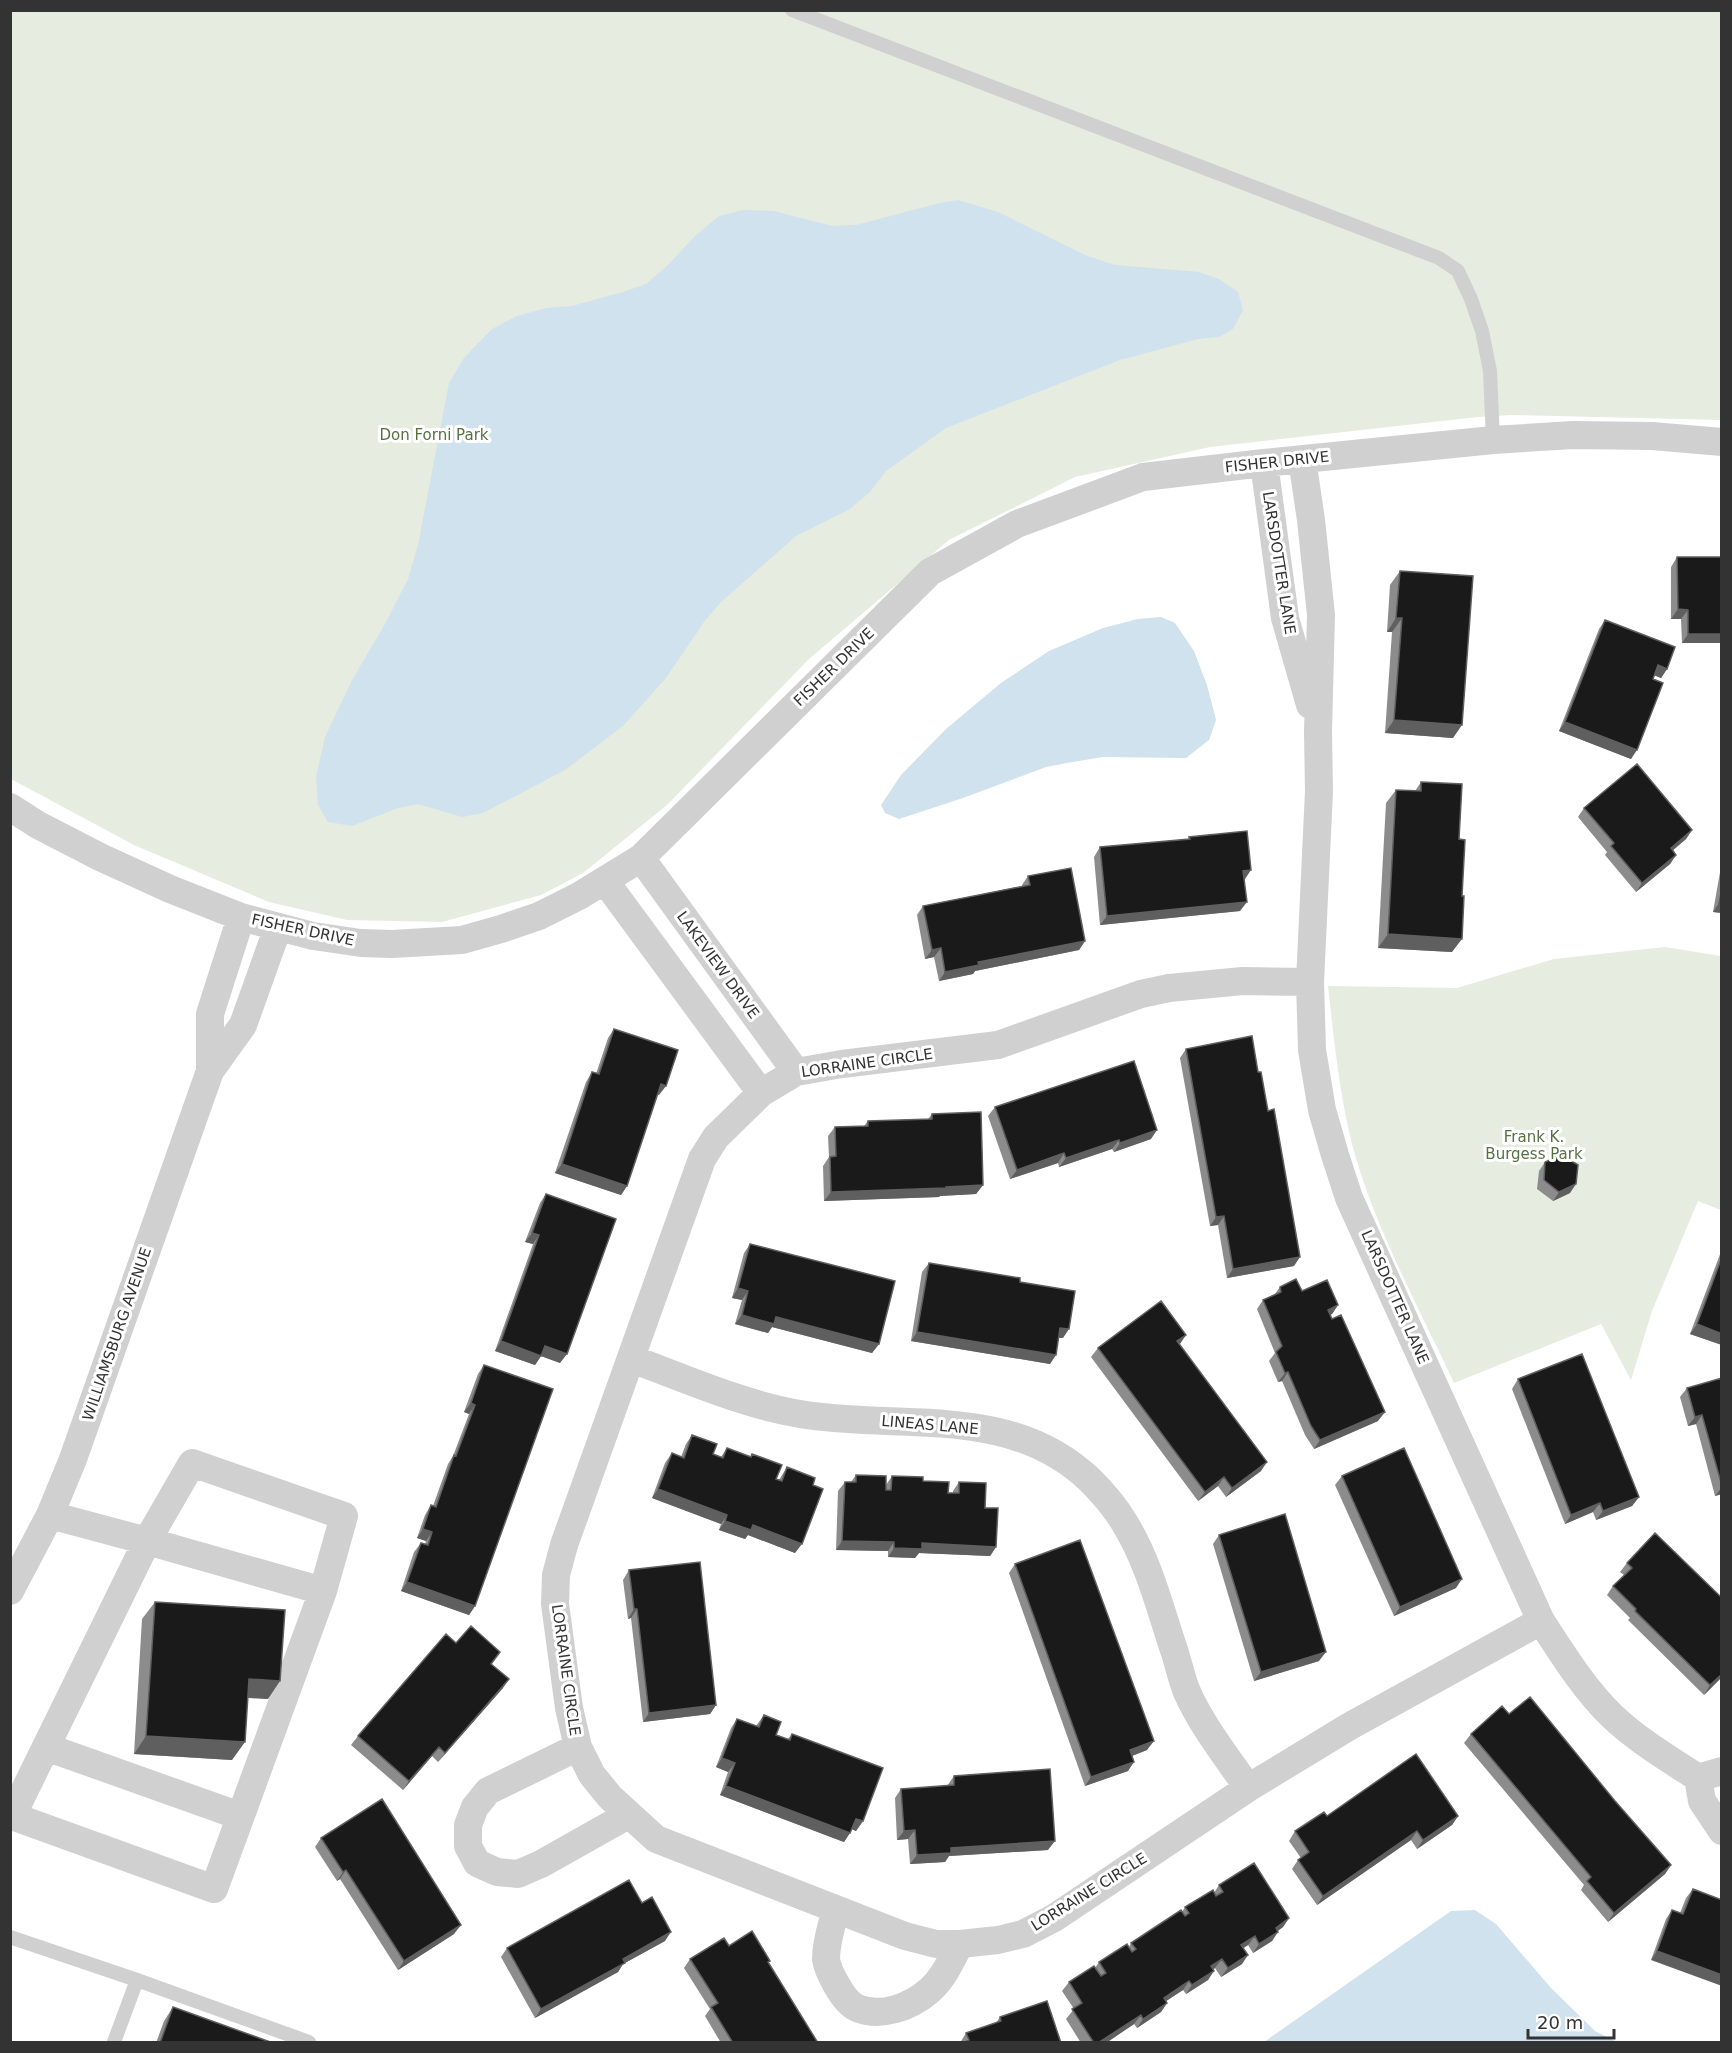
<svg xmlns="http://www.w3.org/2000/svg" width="1732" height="2053" viewBox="0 0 1732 2053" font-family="'DejaVu Sans',sans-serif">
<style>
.green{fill:#e6ecdf}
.water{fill:#cfe2ee}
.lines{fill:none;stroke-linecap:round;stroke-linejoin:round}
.lane{stroke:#d0d0d0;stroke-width:14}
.street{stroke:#d0d0d0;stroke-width:28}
.wall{fill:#8c8c8c}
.shaded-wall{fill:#5f5f5f}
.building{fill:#1a1a1a;stroke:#5f5f5f;stroke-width:1.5}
.labels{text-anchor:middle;stroke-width:6;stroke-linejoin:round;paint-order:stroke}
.park-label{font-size:15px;fill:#56703f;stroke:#fff}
.street-label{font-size:15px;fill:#333;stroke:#fff}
</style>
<rect width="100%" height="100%" fill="#fff"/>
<path class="green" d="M10,11h1711v409l-210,-5 -33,2 -268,30 -135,30 -126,63 -140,119 -142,146 -84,68 -42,22 -99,27 -95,-2 -78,-18 -135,-57 -123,-66z
M1665,947l56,9v254l-23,-9 -46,110 -21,69 -30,-56 -147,59c-35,-75 -81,-159 -102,-239 -13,-52 -18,-105 -24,-158l129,2 97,-29z"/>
<path class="water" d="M958,200l40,12 87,43 30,10 84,7 20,7 19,13 5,18 -10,19 -14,8 -21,2 -78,21 -174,68 -60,43 -16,21 -20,17 -54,27 -75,66 -17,20 -38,56 -43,48 -58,44 -82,43 -21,4 -44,-13 -20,4 -46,18 -24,-4 -10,-17 -2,-28 9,-40 27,-57 33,-56 23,-45 10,-34 31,-162 15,-25 28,-29 25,-13 29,-8 26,-2 51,-14 23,-8 22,-19 27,-29 24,-20 24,-6 31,1 58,15 24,-1 84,-22z
M1161,617l14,6 19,28 13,34 9,35 -7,20 -23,18 -83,-1 -36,6 -21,4 -83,31 -64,21 -14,-6 -4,-8 20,-30 45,-46 55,-46 48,-32 54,-23 35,-9z
M1475,1910l21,14 55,64 44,43 22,11h-353l187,-131z"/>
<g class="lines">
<path class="lane" d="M792,10l647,248 19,13 13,28 11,32 8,40 3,69
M10,1937l127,43 172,62
M114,2042l23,-62"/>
<path class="street" d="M1302,459l9,61 10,95 -3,117 1,59 -9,191 2,68 10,60 13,45 14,43 192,423c21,32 43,68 71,95 25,24 57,43 86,62l4,23 20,30
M1264,463l21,155 25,87
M10,807l28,18 62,32 70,32 71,28 72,19 48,7 31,1 70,-4 39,-11 38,-13 40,-20 62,-38 289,-286 87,-48 126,-47 121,-14 229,-23 80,-5 79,1 70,6
M641,858l155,214
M605,881l156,212
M1310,982l-67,-1 -74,7 -28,6 -143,51 -156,19 -46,8 -35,21 -45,44 -14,22 -138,386 -8,30 -1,29 14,104 9,39 14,28 18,22 46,42 249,97 31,8h24l38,-4 25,-6 31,-16 194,-130 102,-62 191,-105
M210,1071v-57l31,-97
M632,1359c54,20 110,45 168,55 100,17 209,-11 290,66 13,13 25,27 34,42 25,40 36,87 51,131 4,13 7,27 12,39 15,34 40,65 61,96
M50,1515l97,26 176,50 -109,298 -202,-73 135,-275 45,-78 152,53 -21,75
M10,1591l40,-76 23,-56 137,-388 33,-46 35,-98
M46,1747l194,69
M578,1747l-90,44 -13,16 -7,18v21l9,17 20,9 21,2 23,-10 87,-49
M1698,1778l24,-7
M836,1909c-4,16 -10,32 -10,50 1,8 6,18 10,25 5,9 12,20 21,24 24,10 54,-1 73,-18 14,-12 21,-30 30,-46"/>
</g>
<path class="wall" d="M1677,557h45v86h-40l-1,-24h-10v-52z
M1400,571l53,167 -68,-5 7,-101h-5l3,-47z
M1605,620l62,49 -6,9 -7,-3 -23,84 -72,-28 40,-102z
M1421,782l38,57 3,57 -10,56 -74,-4 8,-145 10,-13 19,1z
M1584,808l108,22 -6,9 -13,11 3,5 -6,9 -34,28 -31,-37 2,-3 -29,-35z
M1189,837l56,42 -5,32 -140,14 -6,-68 6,-10 88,-8z
M1722,861v52l-9,-1z
M1028,876l57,65 -6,9 -104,21 -2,3 -34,7 -5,-24 -9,2 -8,-44 6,-9 99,-20v-1z
M614,1029l45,66 -1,-1 -31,92 -6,9 -66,-22 31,-91 6,-10 4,2 12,-36z
M1186,1049l108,217 -67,12 -9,-53 -8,1 -30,-168z
M995,1107l156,32 -37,13 -2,-3 -53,18 -1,-4 -48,16 -22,-63z
M932,1114l51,71 -7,9 -36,2 -1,1 -115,4 -1,-35 6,-9 -1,-21 7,-9 29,-1 4,-5 60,-2z
M1545,1162l25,31 -17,8 -16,-12 2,-18z
M546,1194l14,169 -19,-7 -6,9 -40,-14 38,-107 -8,-2 15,-39z
M750,1244l129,100 -7,9 -100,-26 -4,6 -33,-9 7,-24 -10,-2 12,-45z
M1722,1249v96l-32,-11z
M929,1263l91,19 43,56h-4l-9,26 -139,-23 11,-69z
M1280,1287l22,4 36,14 -6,9 -2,1 48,106 -64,28 -9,-14 -23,-54 -4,1 -9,-21 6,-8 -18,-44 6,-9 12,-6z
M1179,1344l82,127 -35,26 -8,-11 -20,15 -107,-144 7,-9z
M484,1365l-9,241 -6,9 -68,-24 13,-39 7,-9 4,1 1,-3 -9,-3 8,-23 6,-10 2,1 15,-42 5,-8 16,-42 -5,-2 14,-38z
M1722,1378v116l-7,2 -19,-72 -8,2 -8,-29 7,-9z
M1518,1379l121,118 -7,9 -36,14 -3,-8 -28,12 -53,-135z
M692,1435l21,19 8,3 6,-9 23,9 2,-3 24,25 3,1 8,-13 26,18 -18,68 -47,-18 -3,4 -26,-9 2,-6 -69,-26 13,-35 7,-10 9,4 5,-13z
M856,1475l30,10 6,-9 31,5 25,12h5v-2l6,-9 26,26 11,39 -6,9 -71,-3 -4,5 -27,-1v-6l-52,-1 2,-59 7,-9h6z
M1342,1476l114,112 -62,28 -59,-131z
M1655,1533l67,144 -18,18 -76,-75 2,-2 -23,-23 6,-9 11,-11 -4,-3 7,-9z
M1219,1535l100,126 -65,20 -41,-137z
M1015,1564l132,186 -15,6 -4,15 -43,15 -76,-213z
M629,1570l87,135 -6,9 -67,8 -12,-104 -3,1 -5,-39z
M155,1602l113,97 -20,-1 -16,62 -98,-6 8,-135z
M456,1643l36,21 11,24 -65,74 -6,-6 -29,34 -52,-45 7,-9z
M1509,1714l106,87 56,64 -6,9 -57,48 -27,-32 3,-5 -120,-142 7,-9z
M764,1715l12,20 12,4 4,-5 71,87 -7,10 -4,-2 -8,13 -124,-47 8,-23 -12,-5 15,-39 6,-9 19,7z
M954,1776l94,74 -99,6 -4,6 -35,2 -2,-25 -11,1 -2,-42 6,-9 46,-3z
M1327,1816h131l-6,9 -35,24 -6,-9 -94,65 -25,-36 6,-9 3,-2 -12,-17 6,-10z
M321,1838l133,96 -56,36 -58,-91 -3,2 -22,-34z
M1219,1885l70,33 -6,9 -5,4 -6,10 -19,12 -5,-8 -5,3 -1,16 -21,13 -6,-9 -2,2 -5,10 -22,14 -3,-4 -17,11 1,2 -6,9 -24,16 -3,-4 -28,19h-25l-15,-24 8,-10 -12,-18 7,-9 26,-14 4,-6 30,-15 2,-4 51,-31 3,-5 29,-14z
M1693,1889l29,11 -71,60 15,-41 6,-9 8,3 6,-15z
M642,1903l23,38 -42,23 -5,8 -83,46 -34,-61 6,-9z
M729,1946l39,17 50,80h-97l-16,-27 5,-7 -26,-41 6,-9z
M173,2007l100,36h-117l8,-22z
M1000,2017l61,26h-101l6,-10 30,-10z"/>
<path class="shaded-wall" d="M1678,609l10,1 -7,9h-10z
M1396,618h6l-10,14h-5z
M1688,634h34v9h-40z
M1658,665l9,4 -6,9 -10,-4z
M1394,720l68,5 -9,13 -68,-5z
M1565,722l72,28 -6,9 -72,-28z
M1692,830l-6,9 -21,18 6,-9z
M1676,855l-6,9 -34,28 6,-9z
M1251,870l-6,9 -8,1 6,-9z
M1247,902l-7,9 -140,14 7,-9z
M1719,903h3v10l-9,-1z
M1388,934l74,5 -10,13 -74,-4z
M1085,941l-6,9 -104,21 -2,3 -34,7 6,-9 33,-10z
M941,948l-7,9 -9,2 7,-9z
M661,1084l5,2 -7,9 -4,-1z
M1157,1130l-6,9 -37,13 6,-9z
M1119,1140l-7,9 -53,18 7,-9z
M1064,1153l-6,10 -48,16 7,-9z
M562,1164l65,22 -6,9 -66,-22z
M1576,1184l-6,9 -17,8 6,-9z
M983,1185l-7,9 -36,2 -1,1 -115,4 7,-9z
M1224,1216l-6,9 -8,1 6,-9z
M532,1233l7,2 -6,9 -8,-2z
M1300,1257l-6,9 -67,12 6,-9z
M738,1288l10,3 -6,9 -10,-2z
M1338,1305l-6,9 -11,5 7,-9z
M742,1315l34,2 103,27 -7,9 -100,-26 -4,6 -33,-9z
M1697,1324l25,10v11l-32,-11z
M1060,1328l9,1 -6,9 -9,-1z
M917,1332l139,23 -6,9 -139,-23z
M1186,1335l-6,9 -3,-3z
M501,1341l44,5 22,8 -7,9 -19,-7 -6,9 -40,-14z
M1288,1372l-6,9 -4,1 7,-9z
M471,1403l4,2 -6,9 -5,-2z
M1385,1412l-7,9 -64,28 6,-9z
M1702,1415l-6,9 -8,2 7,-9z
M1267,1462l-6,9 -35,26 6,-9z
M1224,1477l-6,9 -20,15 7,-9z
M1722,1487v7l-7,2z
M658,1489l69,26 -6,9 -69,-26z
M1639,1497l-7,9 -36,14 7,-9z
M1600,1503l-7,9 -28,12 6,-9z
M725,1521l28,4 49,19 -7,9 -47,-18 -3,4 -26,-9z
M423,1529l9,3 -6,9 -9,-3z
M842,1541l52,1 -6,9 -52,-1z
M922,1543l74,4 -6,9 -71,-3 -4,5 -27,-1 6,-9z
M1462,1579l-6,9 -62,28 6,-9z
M407,1582l68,24 -6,9 -68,-24z
M634,1609h3l-6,9 -3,1z
M1326,1652l-7,9 -65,20 7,-9z
M1722,1674v3l-18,18 6,-10z
M249,1679l31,2 -12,18 -31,-2z
M509,1679l-6,9 -65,74 7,-9z
M716,1705l-6,9 -67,8 6,-9z
M146,1736l99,6 -13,18 -98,-6z
M1154,1741l-7,9 -23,9 6,-9z
M439,1747l-7,9 -29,34 6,-9z
M722,1758l13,5 -7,9 -12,-5z
M1134,1762l-6,9 -43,15 6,-9z
M726,1786l124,47 -6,9 -124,-47z
M1458,1816l-6,9 -35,24 6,-9z
M856,1819l7,2 -7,10 -7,-3z
M915,1830l-7,9 -11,1 7,-9z
M1417,1831l-6,9 -94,65 6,-9z
M1055,1841l-7,9 -99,6 -4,6 -35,2 7,-9 34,-7z
M1671,1865l-6,9 -57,48 6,-9z
M346,1870l-6,9 -3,2 6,-9z
M1289,1918l-6,9 -14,10 7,-9z
M461,1925l-7,9 -56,36 6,-9z
M671,1932l-6,9 -42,23 -5,8 -83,46 6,-9 82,-50z
M1278,1932l-6,9 -19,12 6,-9z
M1255,1936l-7,9 -13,9 6,-9z
M1657,1951l65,24v11l-71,-26z
M1248,1955l-6,9 -21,13 7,-9z
M1222,1959l-7,9 -10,7 6,-9z
M1214,1971l-6,9 -22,14 6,-9z
M1189,1981l-6,9 -26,17 7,-9z
M1167,2003l-6,9 -24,16 6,-9z
M1141,2015l-7,9 -28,19h-8z"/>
<path class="building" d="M1677,557h45v77h-34v-24l-10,-1z
M1400,571l73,5 -11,149 -68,-5 8,-102h-6z
M1605,620l70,27 -8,22 -9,-4 -5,14 10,4 -26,67 -72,-28z
M1637,764l55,66 -21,18 5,7 -34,28 -31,-37 3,-3 -30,-35z
M1421,782l41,2 -3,55 6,1 -3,56h2l-2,43 -74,-5 8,-144 25,1z
M1247,831l4,39 -8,1 4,31 -140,14 -7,-69 90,-8 -1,-2z
M1071,868l14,73 -107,21 1,3 -34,7 -4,-24 -9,2 -9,-44 107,-21 -2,-9z
M1722,889v14h-3z
M614,1029l64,21 -12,36 -5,-2 -34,102 -65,-22 30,-92 7,2z
M1252,1036l6,36h3l7,39 6,-2 26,148 -67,12 -9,-53 -8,1 -30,-168z
M1134,1061l23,69 -37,13 -1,-3 -53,18 -2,-5 -47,17 -22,-63z
M981,1112l2,73 -37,2v1l-115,4 -1,-35 6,-1 -1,-29 33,-1v-5l64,-2v-5z
M1562,1155l16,10 -2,19 -17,8 -15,-12 1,-18z
M546,1194l70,25 -49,135 -22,-8 -4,10 -40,-15 38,-106 -7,-2z
M750,1244l145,37 -16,63 -103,-27 -2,7 -32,-9 6,-24 -10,-3z
M1722,1257v77l-25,-10z
M929,1263l91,15v4l55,9 -6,38 -9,-1 -4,27 -139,-23z
M1296,1279l6,12 25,-11 11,25 -10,5 4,9 9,-4 44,97 -65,28 -9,-14 -23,-54 -3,1 -9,-21 6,-6 -19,-46 18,-8 -1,-5z
M1161,1301l25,34 -9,6 90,121 -35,26 -8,-11 -19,15 -107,-144z
M1582,1354l57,143 -36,14 -3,-8 -29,12 -53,-136z
M484,1365l69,24 -78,217 -68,-24 14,-39 7,2 4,-13 -9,-3 8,-24 5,2 18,-52 2,1 19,-51 -4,-2z
M1722,1378v108l-20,-71 -7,2 -8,-29z
M692,1435l25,9 -4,10 10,4 4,-10 24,9 1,-3 30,11 -6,14 6,2 5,-14 28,11 -2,7 10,4 -21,55 -49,-19 -2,5 -26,-9 2,-6 -69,-26 14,-36 12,5z
M1404,1448l58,131 -62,28 -58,-131z
M856,1475l30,1v14h5l1,-14 31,1v4l26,1 -1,11h11v-11l27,1 -1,25h13l-2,39 -74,-4v6l-28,-1v-6l-52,-1 3,-59h11z
M1285,1514l41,138 -65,20 -42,-137z
M1655,1533l67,65v76l-12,11 -75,-74 1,-2 -23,-23 19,-18 -5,-5z
M1080,1540l74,201 -24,9 4,12 -43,15 -76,-213z
M700,1562l16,143 -67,8 -12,-104h-3l-5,-39z
M155,1602l130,8 -5,71 -31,-2 -4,63 -99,-6z
M471,1626l29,26 -9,12 18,15 -64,74 -6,-6 -30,34 -51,-45 88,-102 10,9z
M1530,1697l85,104 56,64 -57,48 -27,-32 4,-4 -120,-143 31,-28 7,8z
M764,1715l17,7 -5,13 14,5 2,-6 91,34 -20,53 -7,-2 -6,14 -124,-47 9,-23 -13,-5 15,-39 22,8z
M1416,1754l42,62 -35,24 -6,-9 -94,65 -25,-36 11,-8 -14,-21 29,-19 3,4z
M1050,1769l5,72 -104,7v5l-34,2 -2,-25 -11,1 -3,-42 53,-4v-9z
M382,1799l79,126 -57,36 -58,-91 -3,2 -22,-34z
M1254,1863l35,55 -13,10 2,4 -19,12 -4,-8 -14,9 7,10 -20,13 -6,-9 -11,7 3,5 -22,14 -3,-4 -25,17 3,5 -24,16 -2,-4 -43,28h-4l-22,-34 10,-6 -13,-21 25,-16 7,10 5,-3 -7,-11 28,-18 5,8 4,-3 -5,-6 50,-33 4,6 4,-3 -4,-6 28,-17 3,6 7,-4 -4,-7z
M629,1880l13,23 10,-6 19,35 -48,27 2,4 -84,46 -34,-61z
M1693,1889l29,11v75l-65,-24 15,-41 11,4z
M752,1931l18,30 -2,1 50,81h-85l-22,-36 7,-4 -28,-44 34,-21 5,8z
M1047,2001l14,42h-98l6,-3 -3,-7 35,-12 -1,-4z
M173,2007l100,36h-113z"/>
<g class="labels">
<g class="park-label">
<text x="434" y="440">Don Forni Park</text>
<text x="1534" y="1142">Frank K.<tspan x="1534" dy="17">Burgess Park</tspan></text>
</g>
<g class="street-label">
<text transform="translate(1277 462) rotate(-6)" y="5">FISHER DRIVE</text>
<text transform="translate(1279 563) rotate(81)" y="5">LARSDOTTER LANE</text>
<text transform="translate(834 667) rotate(-44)" y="5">FISHER DRIVE</text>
<text transform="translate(303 930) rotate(12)" y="5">FISHER DRIVE</text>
<text transform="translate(718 965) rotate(54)" y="5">LAKEVIEW DRIVE</text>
<text transform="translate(867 1063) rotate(-8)" y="5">LORRAINE CIRCLE</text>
<text transform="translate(1395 1297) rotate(66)" y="5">LARSDOTTER LANE</text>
<text transform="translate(117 1334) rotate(-71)" y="5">WILLIAMSBURG AVENUE</text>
<text transform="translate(930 1425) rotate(5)" y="5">LINEAS LANE</text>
<text transform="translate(566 1670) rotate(82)" y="5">LORRAINE CIRCLE</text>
<text transform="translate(1089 1892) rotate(-32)" y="5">LORRAINE CIRCLE</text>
</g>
</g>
<rect width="1732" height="2053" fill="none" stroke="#333333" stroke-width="24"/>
<path d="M1528 2029v9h86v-9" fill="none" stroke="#333333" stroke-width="3"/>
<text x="1537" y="2029" font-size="18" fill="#333333" stroke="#ffffff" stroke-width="4.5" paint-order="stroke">20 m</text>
</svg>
